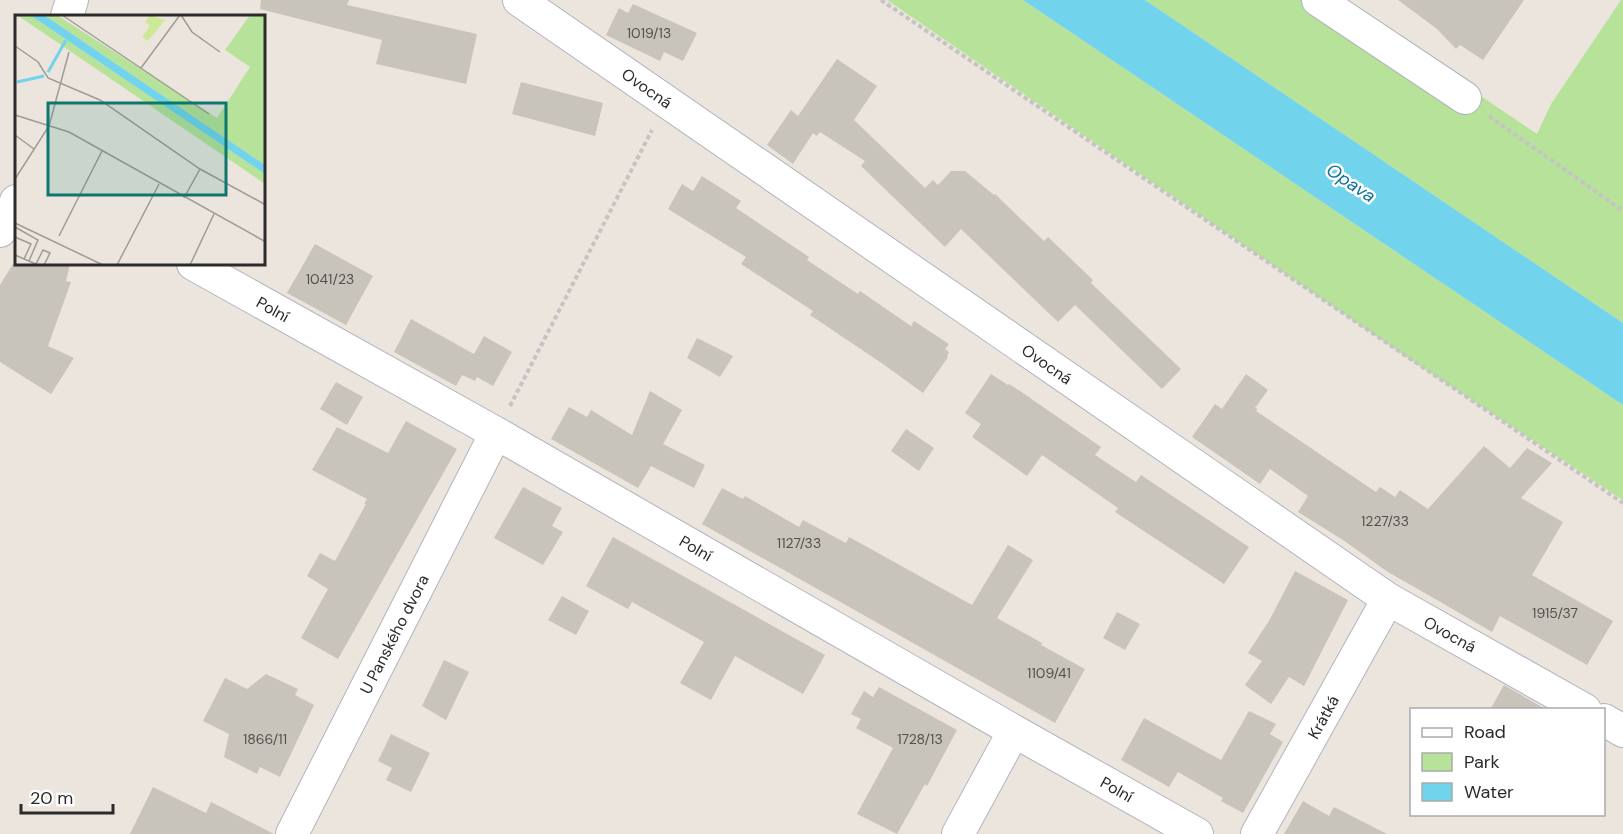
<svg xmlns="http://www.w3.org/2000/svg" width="1623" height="834" viewBox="0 0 1623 834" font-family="'DM Sans',sans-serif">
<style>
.green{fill:#b7e29a}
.water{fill:#72d3ec}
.building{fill:#c8c3bb}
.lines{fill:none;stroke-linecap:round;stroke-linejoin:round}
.minor-casing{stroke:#b1b4be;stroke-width:34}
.path{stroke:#c4c4c4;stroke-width:4;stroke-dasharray:4.5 3;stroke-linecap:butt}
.minor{stroke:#fff;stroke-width:32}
.labels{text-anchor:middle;stroke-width:5;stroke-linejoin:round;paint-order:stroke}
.number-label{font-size:14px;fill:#52514f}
.street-label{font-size:16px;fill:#2b2b2b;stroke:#fff}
.water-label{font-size:18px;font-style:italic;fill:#107299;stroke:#fff}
.inset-river{fill:none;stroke:#72d3ec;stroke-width:3}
.inset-road{fill:none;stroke:#9f9b96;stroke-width:1.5}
.view{fill:#0f766e;fill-opacity:0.15;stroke:#0f766e;stroke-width:3}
.inset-edge{fill:none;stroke:#2b2b2b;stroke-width:3}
</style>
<rect width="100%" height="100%" fill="#ece5dd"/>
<path class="green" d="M887,0h136l600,405v95l-215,-142z
M1145,0h193l199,134 14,-30 70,-104h2v323z"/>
<path class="water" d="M1023,0h122l478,323v82z"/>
<path class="building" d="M261,0h88l-2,5 130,29 -11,50 -90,-20 6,-24 -122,-31z
M1398,0h126l-41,60 -23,-15 -4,4 -19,-20z
M633,4l64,29 -14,28 -19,-9 -4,9 -54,-26 13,-27 9,5z
M837,59l40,27 -23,34 71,68 8,-8 5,5 13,-14h14l29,24 1,-1 49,47 4,-4 45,43 -2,3 90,86 -19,20 -87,-84 -17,17 -97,-93 -16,18 -84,-81 4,-5 -45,-29 -3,4 -4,-3 -20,31 -26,-19 24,-35 7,6z
M521,82l82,21 -8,33 -83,-22z
M702,176l39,25 -5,7 73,49 -2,3 51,34 2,-3 51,35 3,-5 35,23 -4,5 4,3 -2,4 1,1 -25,36 -40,-29 -73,-49 3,-4 -72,-47 5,-7 -78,-48 14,-25 11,7z
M315,244l58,32 -27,49 -59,-32z
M13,264h57l-4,17 5,1 -23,64 26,12 -23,36 -51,-32v-77z
M411,319l63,35 10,-18 28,16 -19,34 -16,-9 -2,4 -13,-6 -6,11 -62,-34z
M697,338l36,18 -13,21 -33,-19z
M991,374l17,11 1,-1 11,7 81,56 -6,8 41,27 5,-7 108,72 -25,37 -109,-72 3,-4 -76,-53 -15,21 -55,-39 9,-13 -16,-11z
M1246,374l22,16 -13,18 3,1 -2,2 120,81 4,-5 15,10 5,-7 28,19 56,-63 26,22 17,-20 25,15 -31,35 42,24 -31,53 81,46 -26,44 -87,-49 -8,16 -55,-32 -49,-28 -45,-32 -45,-28 10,-16 -38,-27 -10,15 -68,-47 23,-33 7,5z
M336,382l27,15 -16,28 -27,-16z
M650,391l32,19 -19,34 42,21 -11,23 -43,-22 -13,22 -87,-49 18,-32 18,10 4,-7 41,25z
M406,421l51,28 -119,210 -37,-21 27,-49 -21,-13 13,-23 15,8 31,-57h-2l3,-5 -55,-29 25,-43 51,26z
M906,429l28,19 -15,23 -28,-20z
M523,487l39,21 -10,18 11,6 -20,33 -49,-27z
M722,488l21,11 2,-3 54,31 4,-7 43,23 3,-6 123,68 36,-60 25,15 -36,58 45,25 -1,2 44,24 -30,54 -353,-199z
M613,537l212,118 -22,39 -68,-38 -24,44 -31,-17 24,-41 -72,-40 -4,7 -42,-23z
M1295,571l53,29 -44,86 -15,-9 -18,27 -26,-19 17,-24 -14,-8 21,-32z
M562,596l27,15 -13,24 -28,-15z
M1117,612l23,12 -15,26 -22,-12z
M444,660l25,12 -23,48 -24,-14z
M266,674l32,15 -3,6 19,10 -34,72 -20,-10 -3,7 -33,-17 5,-23 -26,-13 22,-43 22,11z
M1504,685l43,25h-57z
M879,687l78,43 -30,56 -2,-2 -28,50 -40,-20 36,-66 -37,-20 5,-9 -10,-5 13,-23 9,6z
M1249,711l27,13 -6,10 13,8 -40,71 -22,-12 2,-3 -45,-26 -9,15 -48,-27 23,-42 77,42z
M391,734l39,19 -19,39 -25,-12 6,-12 -14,-7z
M153,787l53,26 5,-11 63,32h-144z
M1303,801l26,15 5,-9 53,27h-103z"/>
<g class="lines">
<defs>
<path id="minor" d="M519,0l869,599 197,111
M1318,0l147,98
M67,16l5,-16
M0,231l14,-22 2,-8
M193,264l303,169 518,298 183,103
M1604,720l19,11
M292,834l204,-401
M958,834l56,-103
M1257,834l131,-235"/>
</defs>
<use href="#minor" class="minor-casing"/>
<path class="path" d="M881,0l742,503
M1489,116l134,95
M510,406l142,-276"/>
<use href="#minor" class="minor"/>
</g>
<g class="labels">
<g class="number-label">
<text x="649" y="38">1019/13</text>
<text x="330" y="284">1041/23</text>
<text x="1385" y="526">1227/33</text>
<text x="799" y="548">1127/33</text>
<text x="1555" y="618">1915/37</text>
<text x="1049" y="678">1109/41</text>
<text x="265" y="744">1866/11</text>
<text x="920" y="744">1728/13</text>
</g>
<g class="street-label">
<text transform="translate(647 88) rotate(35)" y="6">Ovocná</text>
<text transform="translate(273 309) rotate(29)" y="6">Polní</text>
<text transform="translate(1047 364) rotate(35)" y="6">Ovocná</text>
<text transform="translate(696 548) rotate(30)" y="6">Polní</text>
<text transform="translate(394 634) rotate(-63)" y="6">U Panského dvora</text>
<text transform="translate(1450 634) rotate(29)" y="6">Ovocná</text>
<text transform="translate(1323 717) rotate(-61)" y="6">Krátká</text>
<text transform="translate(1117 789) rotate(29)" y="6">Polní</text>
</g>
<g class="water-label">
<text transform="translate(1351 183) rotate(34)" y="6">Opava</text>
</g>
</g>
<g transform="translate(15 15)">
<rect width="250" height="250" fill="#ece5dd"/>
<path d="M2,0h13l235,159v10zM29,0h13l160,103 33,-51 -25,-17 25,-35h15v150z" fill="#b7e29a"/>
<path d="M135,0l15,5 -17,21 -6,-4 8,-11 -5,-4z" fill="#cbe996"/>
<path d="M15,0h14l221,150v9z" fill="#72d3ec"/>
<path class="inset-river" d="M33,57l18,-32M2,67l27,-6"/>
<path class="inset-road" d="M47,0l147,99M166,0l11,17 28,20M0,31l23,16 10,16 52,22 100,69 66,36M126,53l39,-53M0,100l54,17 197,110M0,120l19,14M0,164l34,-53 20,-74M169,183l16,-29M0,208l88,42M0,212l23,13 -9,21M44,221l43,-85M0,222l16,7 -7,15M0,240l23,10M21,249l7,-14 7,3 -6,12M102,250l42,-81M175,250l24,-51"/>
<path class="view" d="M33,88h178v92h-178z"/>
<rect width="250" height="250" class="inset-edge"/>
</g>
<rect x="1410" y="708" width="195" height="108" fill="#ffffff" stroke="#aaaaaa" stroke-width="1.5"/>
<rect x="1422" y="728" width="30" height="9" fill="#ffffff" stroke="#aaaaaa" stroke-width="1.5"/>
<text x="1464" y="738" font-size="18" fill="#2b2b2b">Road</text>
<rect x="1422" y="753" width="30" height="18" fill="#b7e29a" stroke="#aaaaaa" stroke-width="1.5"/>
<text x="1464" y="768" font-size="18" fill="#2b2b2b">Park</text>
<rect x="1422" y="783" width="30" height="18" fill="#72d3ec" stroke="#aaaaaa" stroke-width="1.5"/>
<text x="1464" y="798" font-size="18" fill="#2b2b2b">Water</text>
<path d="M21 804v9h92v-9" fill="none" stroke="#2b2b2b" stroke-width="3"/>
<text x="30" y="804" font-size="18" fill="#2b2b2b" stroke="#ffffff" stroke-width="4.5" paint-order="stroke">20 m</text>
</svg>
